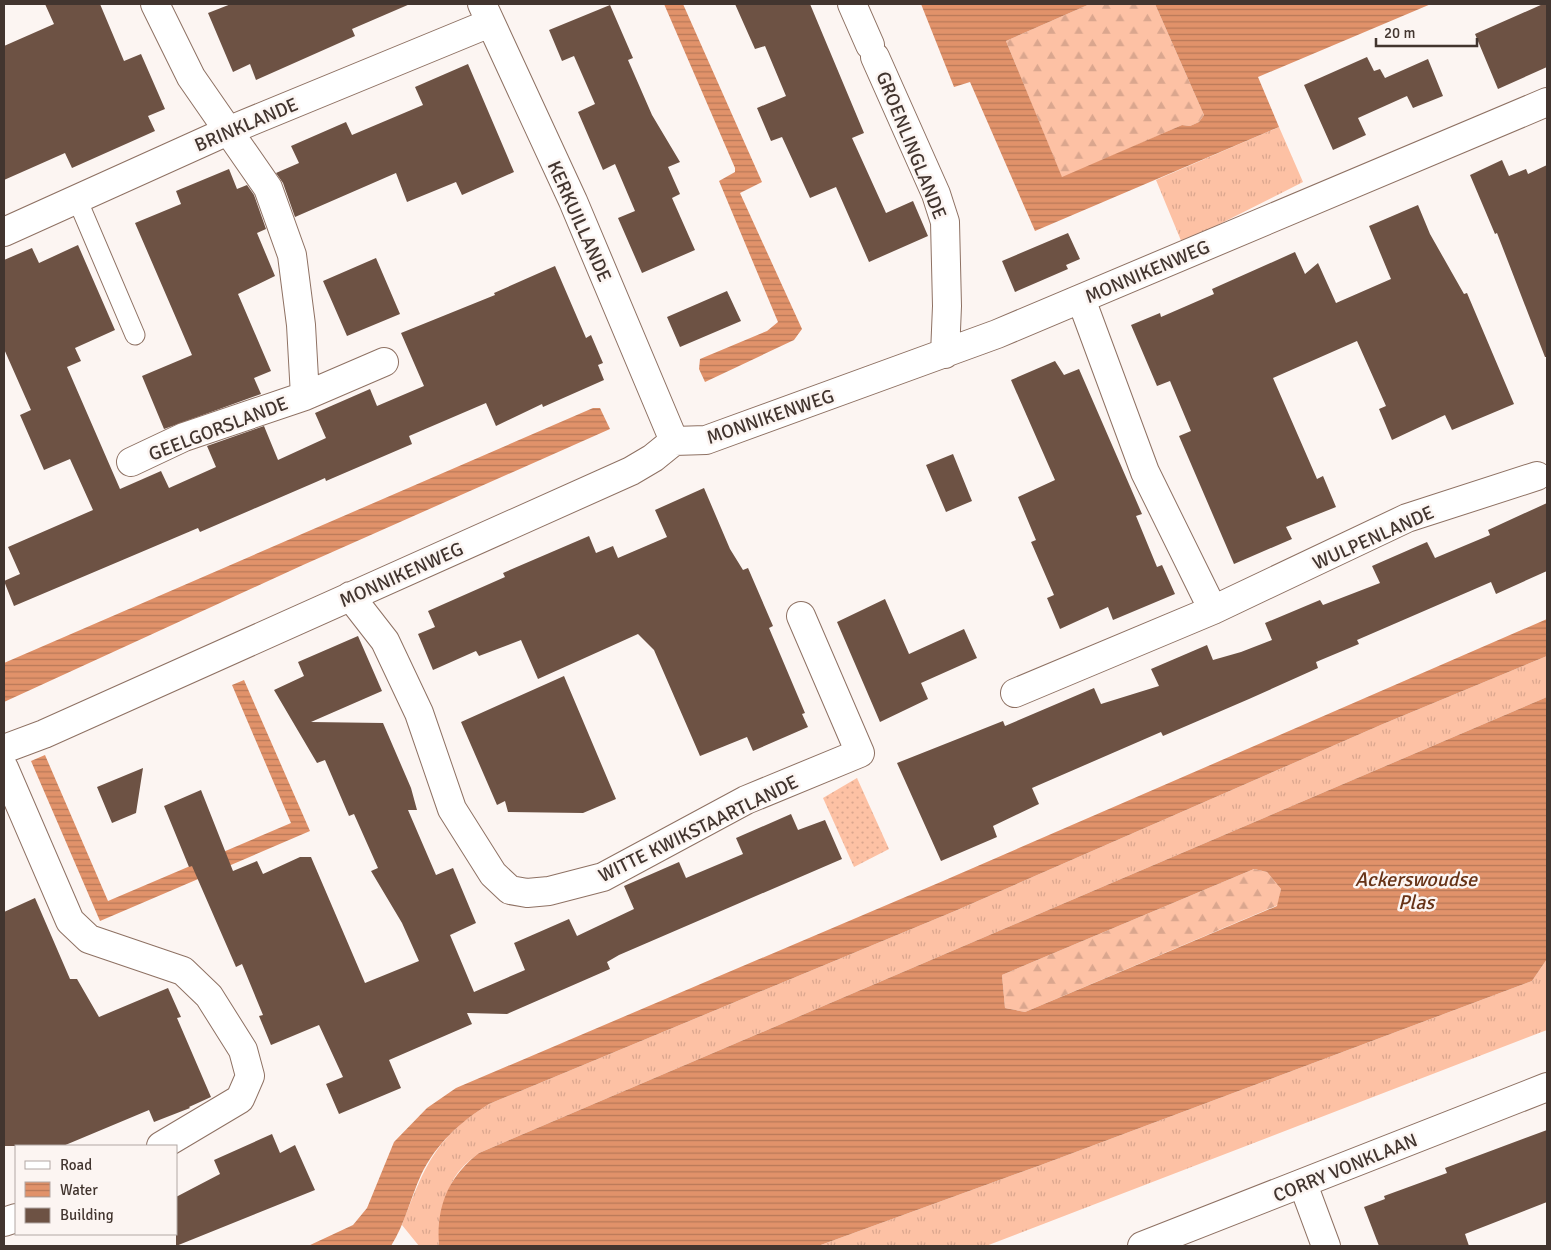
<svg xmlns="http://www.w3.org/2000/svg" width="1551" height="1250" viewBox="0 0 1551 1250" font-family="Signika,sans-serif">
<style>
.grass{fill:url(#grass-tufts)}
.forest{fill:url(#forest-firs)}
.park{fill:url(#park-dots)}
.water{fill:url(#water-rules);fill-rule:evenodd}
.building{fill:#6d5244}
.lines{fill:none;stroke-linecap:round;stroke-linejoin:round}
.service-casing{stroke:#8e7163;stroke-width:21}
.minor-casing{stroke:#8e7163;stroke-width:30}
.service{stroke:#fff;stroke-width:19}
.minor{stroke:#fff;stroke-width:28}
.labels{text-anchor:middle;stroke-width:5;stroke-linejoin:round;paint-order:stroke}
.street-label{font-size:19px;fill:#42352f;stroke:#fcf5f2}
.water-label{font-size:20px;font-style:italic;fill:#673317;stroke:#fcf5f2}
</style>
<defs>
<pattern id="grass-tufts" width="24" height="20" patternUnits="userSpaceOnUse" patternTransform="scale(1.25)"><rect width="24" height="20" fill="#fdc1a4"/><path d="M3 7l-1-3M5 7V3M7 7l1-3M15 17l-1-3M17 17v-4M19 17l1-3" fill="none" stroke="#daa68e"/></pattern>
<pattern id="forest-firs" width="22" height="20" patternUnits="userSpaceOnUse" patternTransform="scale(1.25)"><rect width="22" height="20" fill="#fdc1a4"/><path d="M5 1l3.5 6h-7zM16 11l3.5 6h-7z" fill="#daa68e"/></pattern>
<pattern id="park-dots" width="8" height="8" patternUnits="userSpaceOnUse" patternTransform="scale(1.25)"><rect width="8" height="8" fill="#fdc1a4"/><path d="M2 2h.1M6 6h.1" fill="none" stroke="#daa68e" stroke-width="1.8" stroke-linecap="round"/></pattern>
<pattern id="water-rules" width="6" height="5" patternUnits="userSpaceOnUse" patternTransform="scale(1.25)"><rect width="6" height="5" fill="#e1926a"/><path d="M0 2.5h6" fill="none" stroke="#b87858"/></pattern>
</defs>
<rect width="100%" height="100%" fill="#fcf5f2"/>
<path class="grass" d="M1279,127l24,55 -121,61 -26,-63z
M1547,656v41l-1068,456c-25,19 -31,31 -36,62 -2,10 -5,21 -4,31h-20l-17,-21c22,-57 33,-88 87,-121l466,-193 428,-187z
M1547,959v71l-561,216h-168l223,-81 491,-184z"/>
<path class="forest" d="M1090,4h65l49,111 -5,7 -9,4 -8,-1 -120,53 -56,-137z
M1254,869l13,3 14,17 -3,16 -253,107 -20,-4 -3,-33z"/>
<path class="park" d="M857,778l32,71 -35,18 -31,-69z"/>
<path class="water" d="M664,4h19l79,178 -22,11 62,136 -8,11 -89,42 -6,-13 1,-10 67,-28 11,-9 -59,-141 16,-9v-4z
M921,4h169l-84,37 56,136 120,-52 8,1 9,-4 5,-7 -49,-111h276l-173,73 21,50 -244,104 -65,-149 -16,5z
M593,408h7l10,21 -307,136 -299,137v-39z
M1547,619v37l-164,68 -428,187 -466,193c-29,18 -53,40 -68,71 -11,24 -16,49 -30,71h-83l45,-21 14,-17 27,-66 33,-34 29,-20 487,-207z
M244,680l66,151 -210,90 -69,-160 14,-6 63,146 183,-78 -59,-138z
M1547,697v262l-15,22 -491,184 -223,81h-379c-3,-39 9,-69 40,-93zM1254,869l13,3 14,17 -4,17 -252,106 -20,-4 -3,-33z"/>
<path class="building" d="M45,4h55l24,57 17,-7 24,55 -17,7 7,15 -83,37 -7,-15 -61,27v-134l50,-22z
M231,4h179l-58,25 3,7 -99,44 -6,-16 -17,8 -25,-59z
M735,4h75l54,129 -12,5 34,75 27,-12 15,35 -59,26 -33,-75 -26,11 -28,-61 -11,4 -14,-33 29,-12 -21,-50 -10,3z
M1543,4h4v63l-49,22 -23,-55z
M610,5l23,53 -5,2 24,55 28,47 -12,5 12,27 -8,4 23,52 -53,23 -24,-55 17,-7 -20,-47 -12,6 -25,-58 17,-8 -21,-48 -12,5 -13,-31z
M1367,57l7,14 6,-2 5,9 43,-19 15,37 -30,12 -6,-12 -49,22 8,17 -33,15 -29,-65z
M468,64l46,108 -52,23 -6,-13 -49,20 -11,-29 -101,44 -12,-34 -7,-10 23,-10 -8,-17 55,-24 6,13 71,-30 -8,-18z
M1502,160l7,16 17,-7 2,5 19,-9v192h-2l-48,-124 -2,1 -25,-59z
M229,169l8,20 10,-4 7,10 12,34 -9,4 18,43 -37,18 33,77 -17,7 7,16 -97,35 -22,-53 50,-21 -57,-132 46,-19 -5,-13z
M1418,205l12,29 34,60 3,-1 47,111 -62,26 -7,-15 -53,25 -13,-31 7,-3 -29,-65 -84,37 44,101 6,-3 13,31 -50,20 6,12 -58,25 -55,-128 12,-5 -21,-50 -13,5 -26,-61 29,-12 1,4 53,-23 -2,-5 83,-37 10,22 13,-11 18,40 55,-24 -22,-53z
M1068,233l12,26 -14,6 2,4 -53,23 -13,-31z
M78,245l37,85 -40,18 6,13 -14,6 53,122 41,-18 8,17 47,-21 -9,-21 57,-20 14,34 48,-22 -11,-25 55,-24 7,17 47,-20 -23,-53 94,-38 -1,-2 61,-27 31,72 5,-3 12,28 -5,2 6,15 -61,27 -1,-3 -46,22 -10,-23 -77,33 3,8 -86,37 -1,-3 -9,4 -116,50 -2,-4 -184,78 -10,-25 16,-7 -12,-27 85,-37 -23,-51 -26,11 -24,-55 11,-5 -27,-61v-89l28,-12 7,15z
M376,258l24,56 -53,22 -24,-55z
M727,291l14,30 -61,26 -13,-30z
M1055,361l9,14 15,-6 63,145 -6,2 21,51 5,-2 13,29 -62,26 -5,-13 -48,22 -13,-31 7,-3 -23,-53 5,-2 -18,-43 37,-17 -44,-100z
M953,454l19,47 -26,11 -20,-47z
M704,488l26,61 13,21 5,-2 25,58 -4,2 36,85 -3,1 6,13 -55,24 -6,-14 -47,19 -46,-106 -16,-16 -100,45 -17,-39 -42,16 -3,-5 -43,19 -15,-36 17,-7 -7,-16 77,-34 -2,-4 86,-37 7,17 17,-7 5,12 49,-21 -12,-27z
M1547,503v68l-51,23 -5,-12 -134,58 2,4 -43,18 2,6 -69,31 -86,37 -2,-4 -129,56 7,16 -46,22 4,11 -56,24 -44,-98 106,-42 2,5 89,-38 7,16 58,-18 -8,-17 56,-24 6,15 28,-8 31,-12 -7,-17 55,-23 3,5 57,-22 -8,-17 55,-24 8,16 55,-23 -2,-5z
M885,599l24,55 55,-25 13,29 -56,25 7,16 -48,23 -43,-100z
M358,636l24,55 -71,31 72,1 28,65 6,22h-9l28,65 17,-7 23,55 -26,12 24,57 51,-22 -11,-27 55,-24 8,17 57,-27 -10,-23 55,-24 7,16 57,-24 -7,-16 55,-24 7,16 27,-10 17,39 -223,96 -12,7 3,7 -103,45 -40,-1 5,11 -83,36 12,28 -62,26 -13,-30 17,-7 -24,-52 -48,20 -12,-29 4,-1 -21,-51 -6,3 -44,-101 -3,1 -25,-61 37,-16 32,81 24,-10 6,13 37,-17h11l54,126 54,-22 -17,-38 -31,-52 7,-3 -24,-54 -5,2 -24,-56 -8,3 -43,-73 30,-14 -6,-14z
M564,676l52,123 -33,14 -75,-1 -3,-11 -8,4 -36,-83z
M143,768l-7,45 -24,10 -15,-36z
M35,898l35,81h7l22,38 69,-29 13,29 -4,1 34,79 -22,10 1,1 -36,14 -5,-12 -86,36h-59v-234z
M1547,1130v72l-82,32 4,12h-90l-15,-39 21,-8 -1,-3 63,-23 -2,-5z
M272,1134l8,19 15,-8 20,45 -139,56v-49l44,-23 -6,-14z"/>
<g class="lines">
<defs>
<path id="service" d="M77,199l58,136"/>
<path id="minor" d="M155,4l36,73 77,111 24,67 9,70 4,71
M482,4l91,197 101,240
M852,4l18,41
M875,57l61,137 9,28 2,84 -2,48
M4,232l226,-102 260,-107
M1081,299l64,173 68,138
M131,462l53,-25 121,-41 79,-34
M350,596l35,45 34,72 33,96 41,65 17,16 17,3 22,-2 54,-14 143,-77 114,-47 -59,-137
M1015,693l198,-83 194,-92 130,-42
M4,749l40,-15 587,-263 22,-13 21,-17 32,-1 291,-106 550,-232
M4,768l66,153 19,18 94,32 26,25 34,54 7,26 -10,23 -79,47
M1303,1184l23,62
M4,1222l12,-4
M1142,1246l405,-159"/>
</defs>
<use href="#service" class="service-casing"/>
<use href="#minor" class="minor-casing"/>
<use href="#service" class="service"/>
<use href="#minor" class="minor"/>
</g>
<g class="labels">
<g class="street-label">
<text transform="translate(246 124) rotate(-23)" y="7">BRINKLANDE</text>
<text transform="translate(912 145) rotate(68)" y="7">GROENLINGLANDE</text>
<text transform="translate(580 221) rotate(66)" y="7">KERKUILLANDE</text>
<text transform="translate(1147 271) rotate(-23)" y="7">MONNIKENWEG</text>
<text transform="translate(770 416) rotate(-19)" y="7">MONNIKENWEG</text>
<text transform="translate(218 428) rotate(-21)" y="7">GEELGORSLANDE</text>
<text transform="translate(1373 537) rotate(-24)" y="7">WULPENLANDE</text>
<text transform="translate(401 574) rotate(-24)" y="7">MONNIKENWEG</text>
<text transform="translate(698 828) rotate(-26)" y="7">WITTE KWIKSTAARTLANDE</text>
<text transform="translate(1345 1167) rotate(-22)" y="7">CORRY VONKLAAN</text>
</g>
<g class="water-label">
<text x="1416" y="886">Ackerswoudse<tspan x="1416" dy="23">Plas</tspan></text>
</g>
</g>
<rect width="1551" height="1250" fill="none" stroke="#42352f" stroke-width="10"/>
<rect x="15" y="1145" width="162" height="90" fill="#fcf5f2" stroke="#b2a8a4"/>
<rect x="25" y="1161" width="25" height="8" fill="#ffffff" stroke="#b2a8a4"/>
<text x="60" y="1170" font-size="15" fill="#42352f">Road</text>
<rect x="25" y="1182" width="25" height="15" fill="url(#water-rules)" stroke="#b2a8a4"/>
<text x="60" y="1195" font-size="15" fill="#42352f">Water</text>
<rect x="25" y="1208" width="25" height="15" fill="#6d5244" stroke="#b2a8a4"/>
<text x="60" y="1220" font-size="15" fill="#42352f">Building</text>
<path d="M1376 38v8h101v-8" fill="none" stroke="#42352f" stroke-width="2.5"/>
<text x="1384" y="38" font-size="15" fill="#42352f" stroke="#fcf5f2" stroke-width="4" paint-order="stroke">20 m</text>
</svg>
